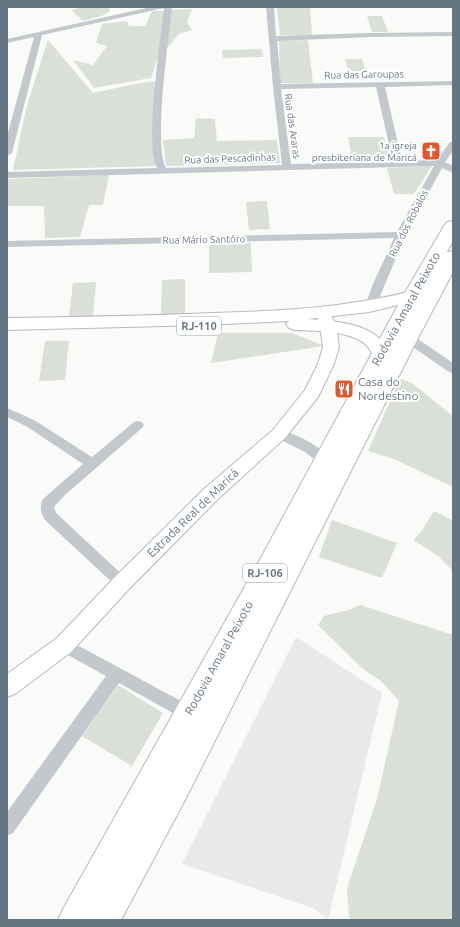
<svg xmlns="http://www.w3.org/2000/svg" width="460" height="927" viewBox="0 0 460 927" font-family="Ubuntu,sans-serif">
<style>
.built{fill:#e8e9e9}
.green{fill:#dadfd7}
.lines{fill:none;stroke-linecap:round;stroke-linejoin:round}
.secondary-casing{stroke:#b3babf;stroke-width:2}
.primary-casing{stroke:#b5babe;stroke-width:2}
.highway-casing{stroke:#b4b9bd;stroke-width:2}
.street{fill:#c3c8cc;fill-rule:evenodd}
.secondary{fill:#fff;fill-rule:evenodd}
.primary{fill:#fff;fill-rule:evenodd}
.highway{fill:#fff;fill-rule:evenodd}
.labels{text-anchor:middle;stroke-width:4;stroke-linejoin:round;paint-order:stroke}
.far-street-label{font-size:10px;fill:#657683;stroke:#fff}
.far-poi-label{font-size:10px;fill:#657683;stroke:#fff;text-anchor:end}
.shield{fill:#fff;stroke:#939fa8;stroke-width:1}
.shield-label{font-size:11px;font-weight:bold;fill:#657683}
.street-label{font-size:12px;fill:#657683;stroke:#fff}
.poi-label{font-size:12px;fill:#657683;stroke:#fff;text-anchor:start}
</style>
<rect width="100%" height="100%" fill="#fafaf8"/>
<path class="built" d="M296,637l86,56 -54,227 -15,-12 -131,-44z"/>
<path class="green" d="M83,7h24l4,3 -7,5 -21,6 -12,-11z
M277,7h33l2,28h-32z
M192,9l-5,13 5,8 -13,4 -22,26 -6,18 -57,10 -21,-28 20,5 14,-19 -11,-3 6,-19 25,-3 2,5h16l7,-15z
M367,16h15l6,16h-16z
M48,40l45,53 42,-9 21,-3 -1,85 -142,4 14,-65z
M308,40l5,43h-33l-1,-42z
M262,49l1,8 -40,1 -1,-8z
M345,59h17l6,19h-18z
M196,118l19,1 2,22 60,-1 3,23 -114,3 -3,-26 31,-2z
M348,137h36l6,22h-38z
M432,166l-18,28h-20l-7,-26z
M109,175l-6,30h-14l-9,32 -35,1 -1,-32h-37v-27z
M267,201l3,28 -21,1 -3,-28z
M209,243h42l1,29 -43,1z
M185,279v35h-24l1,-34z
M96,282l-3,34 -24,1 4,-34z
M218,333h74l32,13 -113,17z
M45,341h24l-4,39 -26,1z
M400,379l12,4 41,33v71l-59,-28 -26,-8z
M434,511l19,10v50l-16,-16 -24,-15 8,-8z
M332,520l65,23 -15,35 -63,-21z
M360,605l93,30v285h-101l-3,-3 -2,-29 30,-89 22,-98 -17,-19 -19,-13 -45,-44 6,-9 25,-6z
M118,685l45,28 -31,53 -50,-30z"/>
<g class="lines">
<defs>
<path id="secondary" d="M323,307l5,2 8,17 3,21 -5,17 -16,33 -33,41 -67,61 -89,90 -58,63 -56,42 -8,3v-23l50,-36 58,-61 89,-88 69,-59 32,-40 13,-26 5,-17 -3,-21 -5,-14 3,-3z"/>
<path id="primary" d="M412,291l6,1 2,4 -2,4 -49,12 -62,7c24,2 55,3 73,20 4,4 7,11 10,16l-3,4 -6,2 -6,-2c-2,-3 -4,-7 -6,-11 -14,-18 -54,-17 -74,-18l-6,-2 -3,-4 3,-3 -85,4 -197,5v-12c69,-1 138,-2 206,-5 68,-2 133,-5 199,-22z"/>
<path id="highway" d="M453,221v20l-8,14 2,-3 6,-1v21l-35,66 -233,462 -64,120h-63l5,-11 194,-344 146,-269 41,-70 3,-4z"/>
</defs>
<use href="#secondary" class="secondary-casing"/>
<use href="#primary" class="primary-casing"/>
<use href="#highway" class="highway-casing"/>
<path class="street" d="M151,7h21c-3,31 -19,138 -6,161l116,-3 -9,-78 -7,-80h8l2,29 95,-3 82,-1v4l-82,1 -94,4 4,43 172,-3v4l-68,2 17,74 35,-1 13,-18 3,-1v10l-8,11 8,4v7l-11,-5 -35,64 -32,76h-8l-2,-2 8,-22 21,-46 -387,9v-6l390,-9 37,-66 -427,12v-6l150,-4c-13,-23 4,-129 7,-160l-122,27 -30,118 -5,3v-20l27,-99 -27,6v-4zM376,87l17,75 -102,2 -10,-75z
M408,334l4,1 41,28v10l-4,-1 -45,-31 -2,-3 2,-3z
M7,408l27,12 58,37 42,-35 4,-1 4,1 2,3 -2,3 -77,67 -11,12 2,6 71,66 2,4 -2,4 -5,2 -5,-2 -72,-67c-4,-7 -6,-13 -2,-21l40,-35 -57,-38 -19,-9z
M279,429c17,6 43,16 52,32l-1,3 -5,2 -5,-2 -15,-12 -30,-15 -2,-3 2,-3z
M64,638l130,70 2,5 -2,5 -6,2 -6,-2 -63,-35 -106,150 -6,3v-24l99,-136 -47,-26 -3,-5 3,-5z"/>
<use href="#secondary" class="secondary"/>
<use href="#primary" class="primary"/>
<use href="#highway" class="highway"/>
</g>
<defs>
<symbol id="church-square" viewBox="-11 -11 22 22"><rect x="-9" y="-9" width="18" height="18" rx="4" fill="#e4572e" stroke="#fff"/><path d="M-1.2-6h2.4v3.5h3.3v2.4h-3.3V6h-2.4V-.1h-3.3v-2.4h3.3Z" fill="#fff"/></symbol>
<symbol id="restaurant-square" viewBox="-11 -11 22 22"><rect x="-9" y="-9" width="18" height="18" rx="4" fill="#e4572e" stroke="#fff"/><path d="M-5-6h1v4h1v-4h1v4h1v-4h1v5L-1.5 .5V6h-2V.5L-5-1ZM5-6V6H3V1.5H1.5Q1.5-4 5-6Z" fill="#fff"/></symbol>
</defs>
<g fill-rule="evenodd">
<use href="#church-square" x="420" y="140" width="22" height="22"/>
<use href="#restaurant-square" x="333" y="378" width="22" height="22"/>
</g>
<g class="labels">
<g class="far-street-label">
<text transform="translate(364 74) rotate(-1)" y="4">Rua das Garoupas</text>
<text transform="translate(293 126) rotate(82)" y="4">Rua das Araras</text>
<text transform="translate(230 158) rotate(-2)" y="4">Rua das Pescadinhas</text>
<text transform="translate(408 223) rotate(-63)" y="4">Rua dos Robalos</text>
<text transform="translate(204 239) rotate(-1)" y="4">Rua Mário Santóro</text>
</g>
<g class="far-poi-label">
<text x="417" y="149">1a igreja<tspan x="417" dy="12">presbiteriana de Maricá</tspan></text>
</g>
<g class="shield">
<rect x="177" y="317" width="44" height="18" rx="3"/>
<rect x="243" y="564" width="44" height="18" rx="3"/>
</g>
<g class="shield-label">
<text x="199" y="330">RJ-110</text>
<text x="265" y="577">RJ-106</text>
</g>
<g class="street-label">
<text transform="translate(406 309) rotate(-61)" y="4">Rodovia Amaral Peixoto</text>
<text transform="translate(193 513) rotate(-44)" y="4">Estrada Real de Maricá</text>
<text transform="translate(219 658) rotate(-61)" y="4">Rodovia Amaral Peixoto</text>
</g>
<g class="poi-label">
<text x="358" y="386">Casa do<tspan x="358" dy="14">Nordestino</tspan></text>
</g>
</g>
<rect width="460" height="927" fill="none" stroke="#657683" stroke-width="16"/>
</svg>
